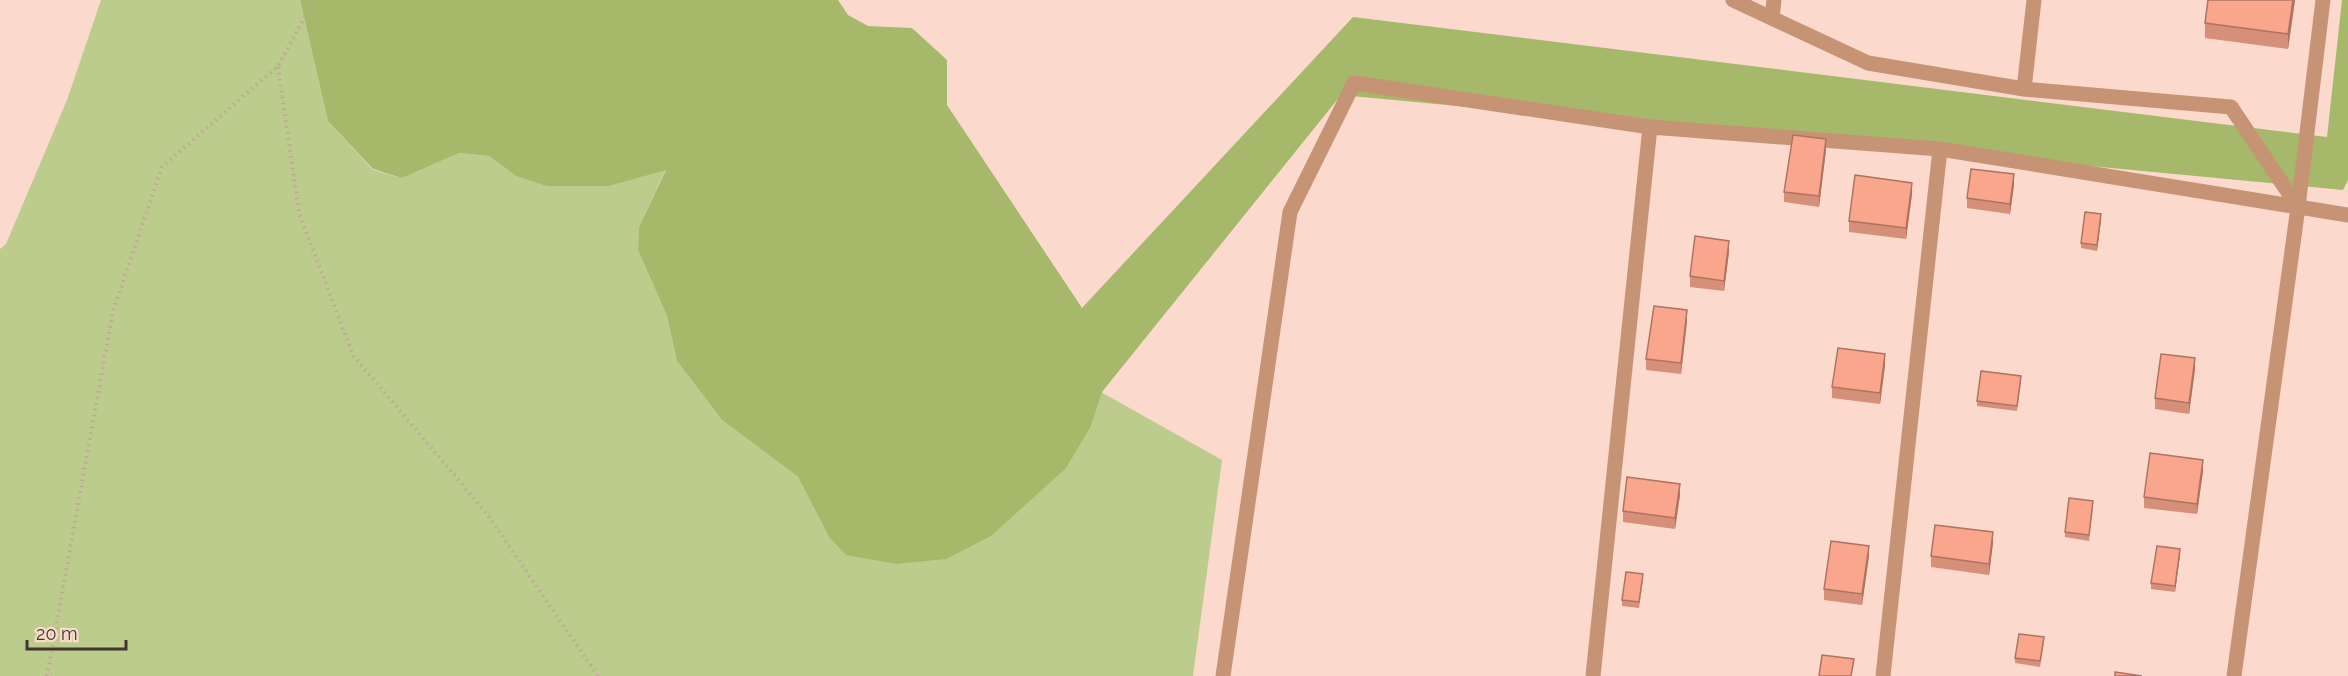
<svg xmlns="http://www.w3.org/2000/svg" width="2348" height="676" viewBox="0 0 2348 676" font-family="Raleway,sans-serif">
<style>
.green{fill:#bccc8c}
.forest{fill:#a6b86a}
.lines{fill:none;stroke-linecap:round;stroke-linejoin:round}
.path{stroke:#c1a59b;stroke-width:4;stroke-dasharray:1.5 4.5;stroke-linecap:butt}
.minor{stroke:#c69475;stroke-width:15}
.wall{fill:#d68f78}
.shaded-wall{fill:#ae7462}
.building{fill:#f9a68c;stroke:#ae7462;stroke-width:1.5}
</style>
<rect width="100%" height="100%" fill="#fcd9cd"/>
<path class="green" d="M101,0h199l28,121 45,49 29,8 57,-25 30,3 27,20 30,10h63l57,-17 -27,58 -1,23 29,66 10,45 45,59 76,57 31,60 262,-111 10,-34 121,68 -29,216h-1193v-427l6,-5 61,-144z"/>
<path class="forest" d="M300,0h538l10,15 20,11 44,2 35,32v45l135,203 271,-291 974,120 15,-137h6v180l-5,10 -1002,-95 -239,297 -11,34 -25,42 -75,68 -45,23 -50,5 -50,-9 -17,-18 -31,-60 -76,-57 -45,-59 -10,-45 -29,-66 1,-23 27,-57 -57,16h-63l-30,-10 -27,-20 -30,-3 -57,25 -29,-9 -45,-48z"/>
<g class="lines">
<path class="path" d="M278,67l21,146 54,142 134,159 111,162
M47,676l66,-365 49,-144 116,-101 36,-66"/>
<path class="minor" d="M1733,0l135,63 156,26 207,18 67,100
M1772,18l2,-18
M2024,89l10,-89
M1223,676l67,-464 64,-129 296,44 290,22 408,66
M1593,676l57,-549
M1883,676l57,-527
M2234,676l64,-469 25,-207"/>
</g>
<path class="wall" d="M2208,0h87l-7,49 -83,-11v-15z
M1826,150l-7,57 -35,-5v-10z
M2014,185l-4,29 -43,-6v-10z
M1912,194l-6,45 -57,-7v-11z
M2101,220l-4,31 -16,-3v-5z
M1729,252l-5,39 -34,-4v-11z
M1687,321l-6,53 -35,-4v-11z
M1885,365l-5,39 -48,-6v-11z
M2195,369l-6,45 -34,-5v-11z
M2021,382l-4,29 -40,-5v-5z
M2203,471l-6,43 -53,-6v-11z
M1680,495l-5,34 -52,-7v-11z
M2093,507l-4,34 -24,-4v-5z
M1993,543l-4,32 -58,-8v-11z
M2180,555l-5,37 -24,-3v-6z
M1869,556l-7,49 -38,-5v-11z
M1643,580l-4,28 -17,-2v-6z
M2044,643l-4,24 -25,-4v-5z"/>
<path class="shaded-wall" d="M2293,0h2l-7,49v-15z
M1826,139v11l-7,57v-11z
M2014,174v11l-4,29v-10z
M1912,183v11l-6,45v-11z
M2101,214v6l-4,31v-6z
M1729,241v11l-5,39v-10z
M1687,310v11l-6,53v-11z
M1885,354v11l-5,39v-11z
M2195,358v11l-6,45v-11z
M2203,460v11l-6,43v-10z
M1680,484v11l-5,34v-11z
M1993,532v11l-4,32v-11z
M1869,546v10l-7,49v-11z
M2180,549v6l-5,37v-6z"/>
<path class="building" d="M2208,0h85l-5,34 -83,-11z
M1793,135l33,4 -7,57 -35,-4z
M1971,169l43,5 -4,30 -43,-6z
M1855,175l57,8 -6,45 -57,-7z
M2085,212l16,2 -4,31 -16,-2z
M1695,236l34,5 -5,40 -34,-5z
M1654,306l33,4 -6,53 -35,-4z
M1838,348l47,6 -5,39 -48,-6z
M2161,354l34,4 -6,45 -34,-5z
M1981,371l40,5 -4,30 -40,-5z
M2150,453l53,7 -6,44 -53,-7z
M1627,477l53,7 -5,34 -52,-7z
M2069,498l24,3 -4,34 -24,-3z
M1935,525l58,7 -4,32 -58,-8z
M1831,541l38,5 -7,48 -38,-5z
M2157,546l23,3 -5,37 -24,-3z
M1626,572l17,2 -4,28 -17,-2z
M2019,634l25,3 -4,24 -25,-3z
M1822,655l32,4 -3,17h-32z
M2115,672l27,4h-27z"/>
<path d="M27 640v9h99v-9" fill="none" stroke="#433631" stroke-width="3"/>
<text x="36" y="640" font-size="18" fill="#433631" stroke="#fcd9cd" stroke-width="4.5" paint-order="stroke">20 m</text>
</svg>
